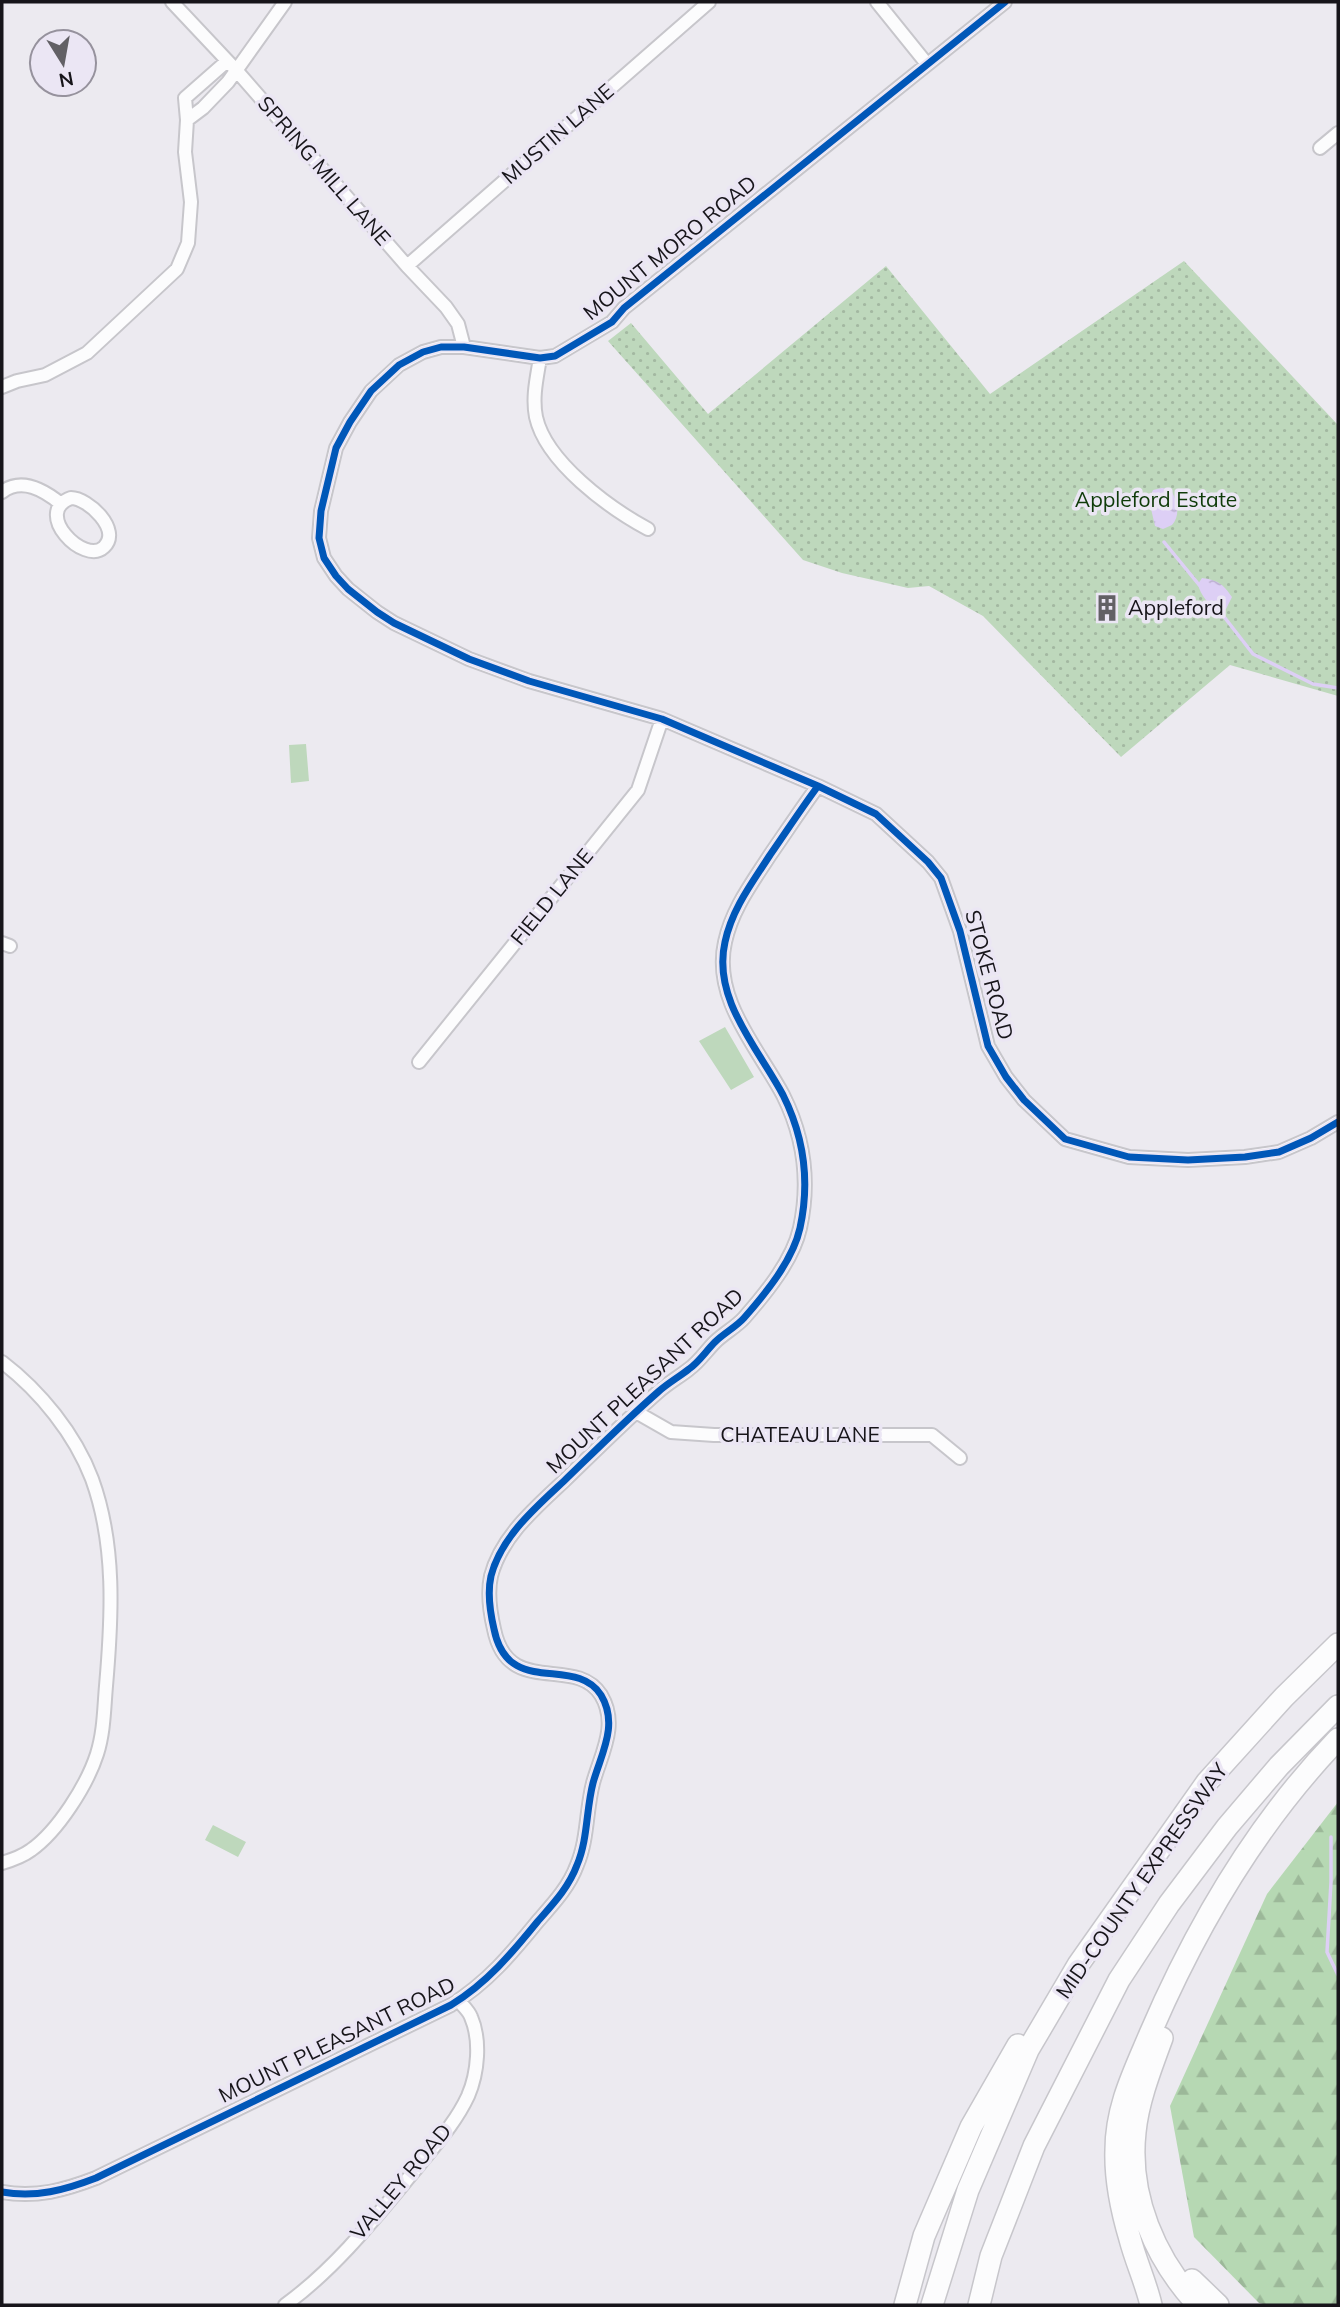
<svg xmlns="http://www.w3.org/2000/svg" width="1340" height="2307" viewBox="0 0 1340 2307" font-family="Mulish,sans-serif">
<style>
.grass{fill:url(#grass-dots)}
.forest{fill:url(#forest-firs)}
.garden{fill:#bed8bc}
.water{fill:url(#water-ripples)}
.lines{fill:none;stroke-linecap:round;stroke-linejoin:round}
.stream{stroke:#ddcff5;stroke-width:3.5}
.street-casing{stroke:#c7c6cb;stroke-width:16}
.highway-casing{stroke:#c7c6cb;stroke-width:24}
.street{stroke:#fcfcfd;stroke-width:12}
.highway{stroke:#fcfcfd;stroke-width:21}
.cycleway-casing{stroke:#ebe6f4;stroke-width:11}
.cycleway{stroke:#0057b8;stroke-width:7}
.labels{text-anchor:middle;stroke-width:7;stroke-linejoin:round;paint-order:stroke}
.street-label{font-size:21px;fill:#17151a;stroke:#ebe6f4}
.park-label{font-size:21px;fill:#0f3b09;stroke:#ebe6f4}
.poi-label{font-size:21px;fill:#17151a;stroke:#ebe6f4;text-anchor:start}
</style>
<defs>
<pattern id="grass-dots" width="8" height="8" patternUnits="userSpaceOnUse" patternTransform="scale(1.75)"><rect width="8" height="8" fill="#bed8bc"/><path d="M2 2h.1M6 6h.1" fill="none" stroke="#a3b8a1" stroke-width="1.8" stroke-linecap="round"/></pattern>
<pattern id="forest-firs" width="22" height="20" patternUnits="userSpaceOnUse" patternTransform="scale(1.75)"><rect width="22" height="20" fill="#b6d8b3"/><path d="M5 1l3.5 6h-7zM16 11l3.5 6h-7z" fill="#9cb899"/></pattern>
<pattern id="water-ripples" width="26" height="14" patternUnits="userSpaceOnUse" patternTransform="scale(1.75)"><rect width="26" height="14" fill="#ddcff5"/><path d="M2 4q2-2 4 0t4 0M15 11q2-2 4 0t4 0" fill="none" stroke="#bdb1d1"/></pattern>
</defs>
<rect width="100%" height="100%" fill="#eceaf0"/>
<path class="grass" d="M1184,261l154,164v271l-108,-31 -109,92 -138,-141 -54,-30 -21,2 -66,-15 -39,-13 -195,-219 23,-18 77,91 178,-148 104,128z"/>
<path class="forest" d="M1338,1802v503h-71l-8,-2 -65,-66 -24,-131 97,-212z"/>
<path class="garden" d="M306,744l3,37 -18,2 -2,-38z
M725,1027l29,50 -23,13 -32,-49z
M213,1825l33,17 -8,15 -33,-17z"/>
<path class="water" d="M1162,488l9,2c6,11 10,25 1,35l-9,4 -8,-3 -6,-26 4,-10z
M1202,578c16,2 21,6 30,19l-6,12 -5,2c-11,-4 -21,-16 -23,-27z"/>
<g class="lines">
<path class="stream" d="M1164,542l36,44
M1218,609l35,45 60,30 25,4
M1331,1837v45l-4,70 11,23"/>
<defs>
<path id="street" d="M172,2l64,68 171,196 39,41 12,17 6,23
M877,2l50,62
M1005,2l-381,306 -12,14 -57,34 -15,2 -76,-11h-23l-18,5 -24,13 -28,26 -21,31 -14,26 -15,63 -2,27 5,20 12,18 12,13 29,23 17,11 75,36 60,22 133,38 156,67 58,28 52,48 13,16 19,53 28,115 18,31 18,23 41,39 64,18 59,3 57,-3 34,-5 32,-14 27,-16
M187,120l16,-12 25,-26 57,-80
M1320,148l18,-15
M407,266l302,-264
M540,358c-3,19 -8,39 -4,59 10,45 73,91 112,112
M2,387l15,-6 28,-6 42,-22 90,-84 11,-26 3,-41 -6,-50 2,-32 -2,-22 41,-36
M2,492c20,-15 42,-2 59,12
M71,498c17,0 51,32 33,49 -20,19 -72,-35 -33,-49z
M2,943l8,3
M419,1062l219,-272 24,-71
M2,1362c38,29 73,72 90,117 24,66 20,138 14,207 -2,23 -2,46 -9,68 -10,31 -39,77 -66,96 -8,6 -19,10 -29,13
M636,1412l35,20 43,3h218l28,23
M2,2192c34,6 63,-2 94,-14l355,-173c36,-22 61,-52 87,-84 15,-17 31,-34 39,-56 11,-26 9,-55 16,-82 8,-29 26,-58 8,-88 -26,-41 -93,4 -107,-66 -4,-17 -7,-35 -3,-53 10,-39 44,-68 73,-95 31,-30 62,-61 94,-89 10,-9 21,-15 31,-23 10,-7 17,-18 26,-27 9,-9 21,-15 29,-24 22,-25 49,-58 56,-90 10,-46 4,-91 -17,-133 -25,-47 -71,-96 -58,-153 7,-33 27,-59 45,-87 16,-23 31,-46 48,-69
M285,2305c50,-36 91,-88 130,-135 19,-24 40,-46 53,-74 10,-23 13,-56 3,-79 -2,-6 -9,-12 -13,-17"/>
<path id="highway" d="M1162,2038c-11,30 -24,63 -27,94 -7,64 20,127 63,173
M1192,2280l26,25
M905,2305l19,-69 47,-109 47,-82
M932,2305l36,-115 60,-140 50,-85 129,-183 77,-85 54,-53
M979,2305l12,-49 43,-110 85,-166 50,-76 58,-77 52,-61 59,-60
M1151,2305c-5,-22 -15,-43 -21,-66 -8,-27 -15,-60 -14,-89 0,-43 18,-78 34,-116 46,-107 107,-211 188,-295"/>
</defs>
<use href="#street" class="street-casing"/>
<use href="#highway" class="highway-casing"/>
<use href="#street" class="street"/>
<use href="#highway" class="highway"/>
<defs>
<path id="cycleway" d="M1005,2l-381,306 -12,14 -57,34 -15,2 -76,-11h-23l-18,5 -24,13 -28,26 -21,31 -14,26 -15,63 -2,27 5,20 12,18 12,13 29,23 17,11 75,36 60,22 133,38 156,67 58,28 52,48 13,16 19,53 28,115 18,31 18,23 41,39 64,18 59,3 57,-3 34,-5 32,-14 27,-16
M2,2192c34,6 63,-2 94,-14l355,-173c36,-22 61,-52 87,-84 15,-17 31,-34 39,-56 11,-26 9,-55 16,-82 8,-29 26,-58 8,-88 -26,-41 -93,4 -107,-66 -4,-17 -7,-35 -3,-53 10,-39 44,-68 73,-95 31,-30 62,-61 94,-89 10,-9 21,-15 31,-23 10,-7 17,-18 26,-27 9,-9 21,-15 29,-24 22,-25 49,-58 56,-90 10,-46 4,-91 -17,-133 -25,-47 -71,-96 -58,-153 7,-33 27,-59 45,-87 16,-23 31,-46 48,-69"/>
</defs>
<use href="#cycleway" class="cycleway-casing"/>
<use href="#cycleway" class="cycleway"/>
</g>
<defs>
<symbol id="building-bare" viewBox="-9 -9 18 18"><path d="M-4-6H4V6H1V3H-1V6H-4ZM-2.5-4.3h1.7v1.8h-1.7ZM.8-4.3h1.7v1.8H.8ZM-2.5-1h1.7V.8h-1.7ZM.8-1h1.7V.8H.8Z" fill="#626065" stroke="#ebe6f4" stroke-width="2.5" paint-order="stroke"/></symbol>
</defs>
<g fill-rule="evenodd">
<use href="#building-bare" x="1088" y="589" width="38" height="38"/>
</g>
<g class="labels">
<g class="street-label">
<text transform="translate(558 134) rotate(-41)" y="7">MUSTIN LANE</text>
<text transform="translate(324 171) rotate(49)" y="7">SPRING MILL LANE</text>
<text transform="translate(670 248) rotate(-39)" y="7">MOUNT MORO ROAD</text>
<text transform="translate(552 897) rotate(-51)" y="7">FIELD LANE</text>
<text transform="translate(989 975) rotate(75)" y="7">STOKE ROAD</text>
<text transform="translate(645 1381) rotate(-43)" y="7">MOUNT PLEASANT ROAD</text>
<text x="800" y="1442">CHATEAU LANE</text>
<text transform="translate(1142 1881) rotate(-55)" y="7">MID-COUNTY EXPRESSWAY</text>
<text transform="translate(337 2040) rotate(-26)" y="7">MOUNT PLEASANT ROAD</text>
<text transform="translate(401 2182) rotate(-50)" y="7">VALLEY ROAD</text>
</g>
<g class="park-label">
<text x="1156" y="507">Appleford Estate</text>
</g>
<g class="poi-label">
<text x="1128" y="615">Appleford</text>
</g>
</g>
<rect width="1340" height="2307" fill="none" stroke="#17151a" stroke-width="7"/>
<g transform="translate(63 63) rotate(169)"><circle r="33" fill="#ebe6f4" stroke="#96929d" stroke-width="2"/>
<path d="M0-5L12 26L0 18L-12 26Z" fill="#626065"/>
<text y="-10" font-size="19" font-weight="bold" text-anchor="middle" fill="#17151a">N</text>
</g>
</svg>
